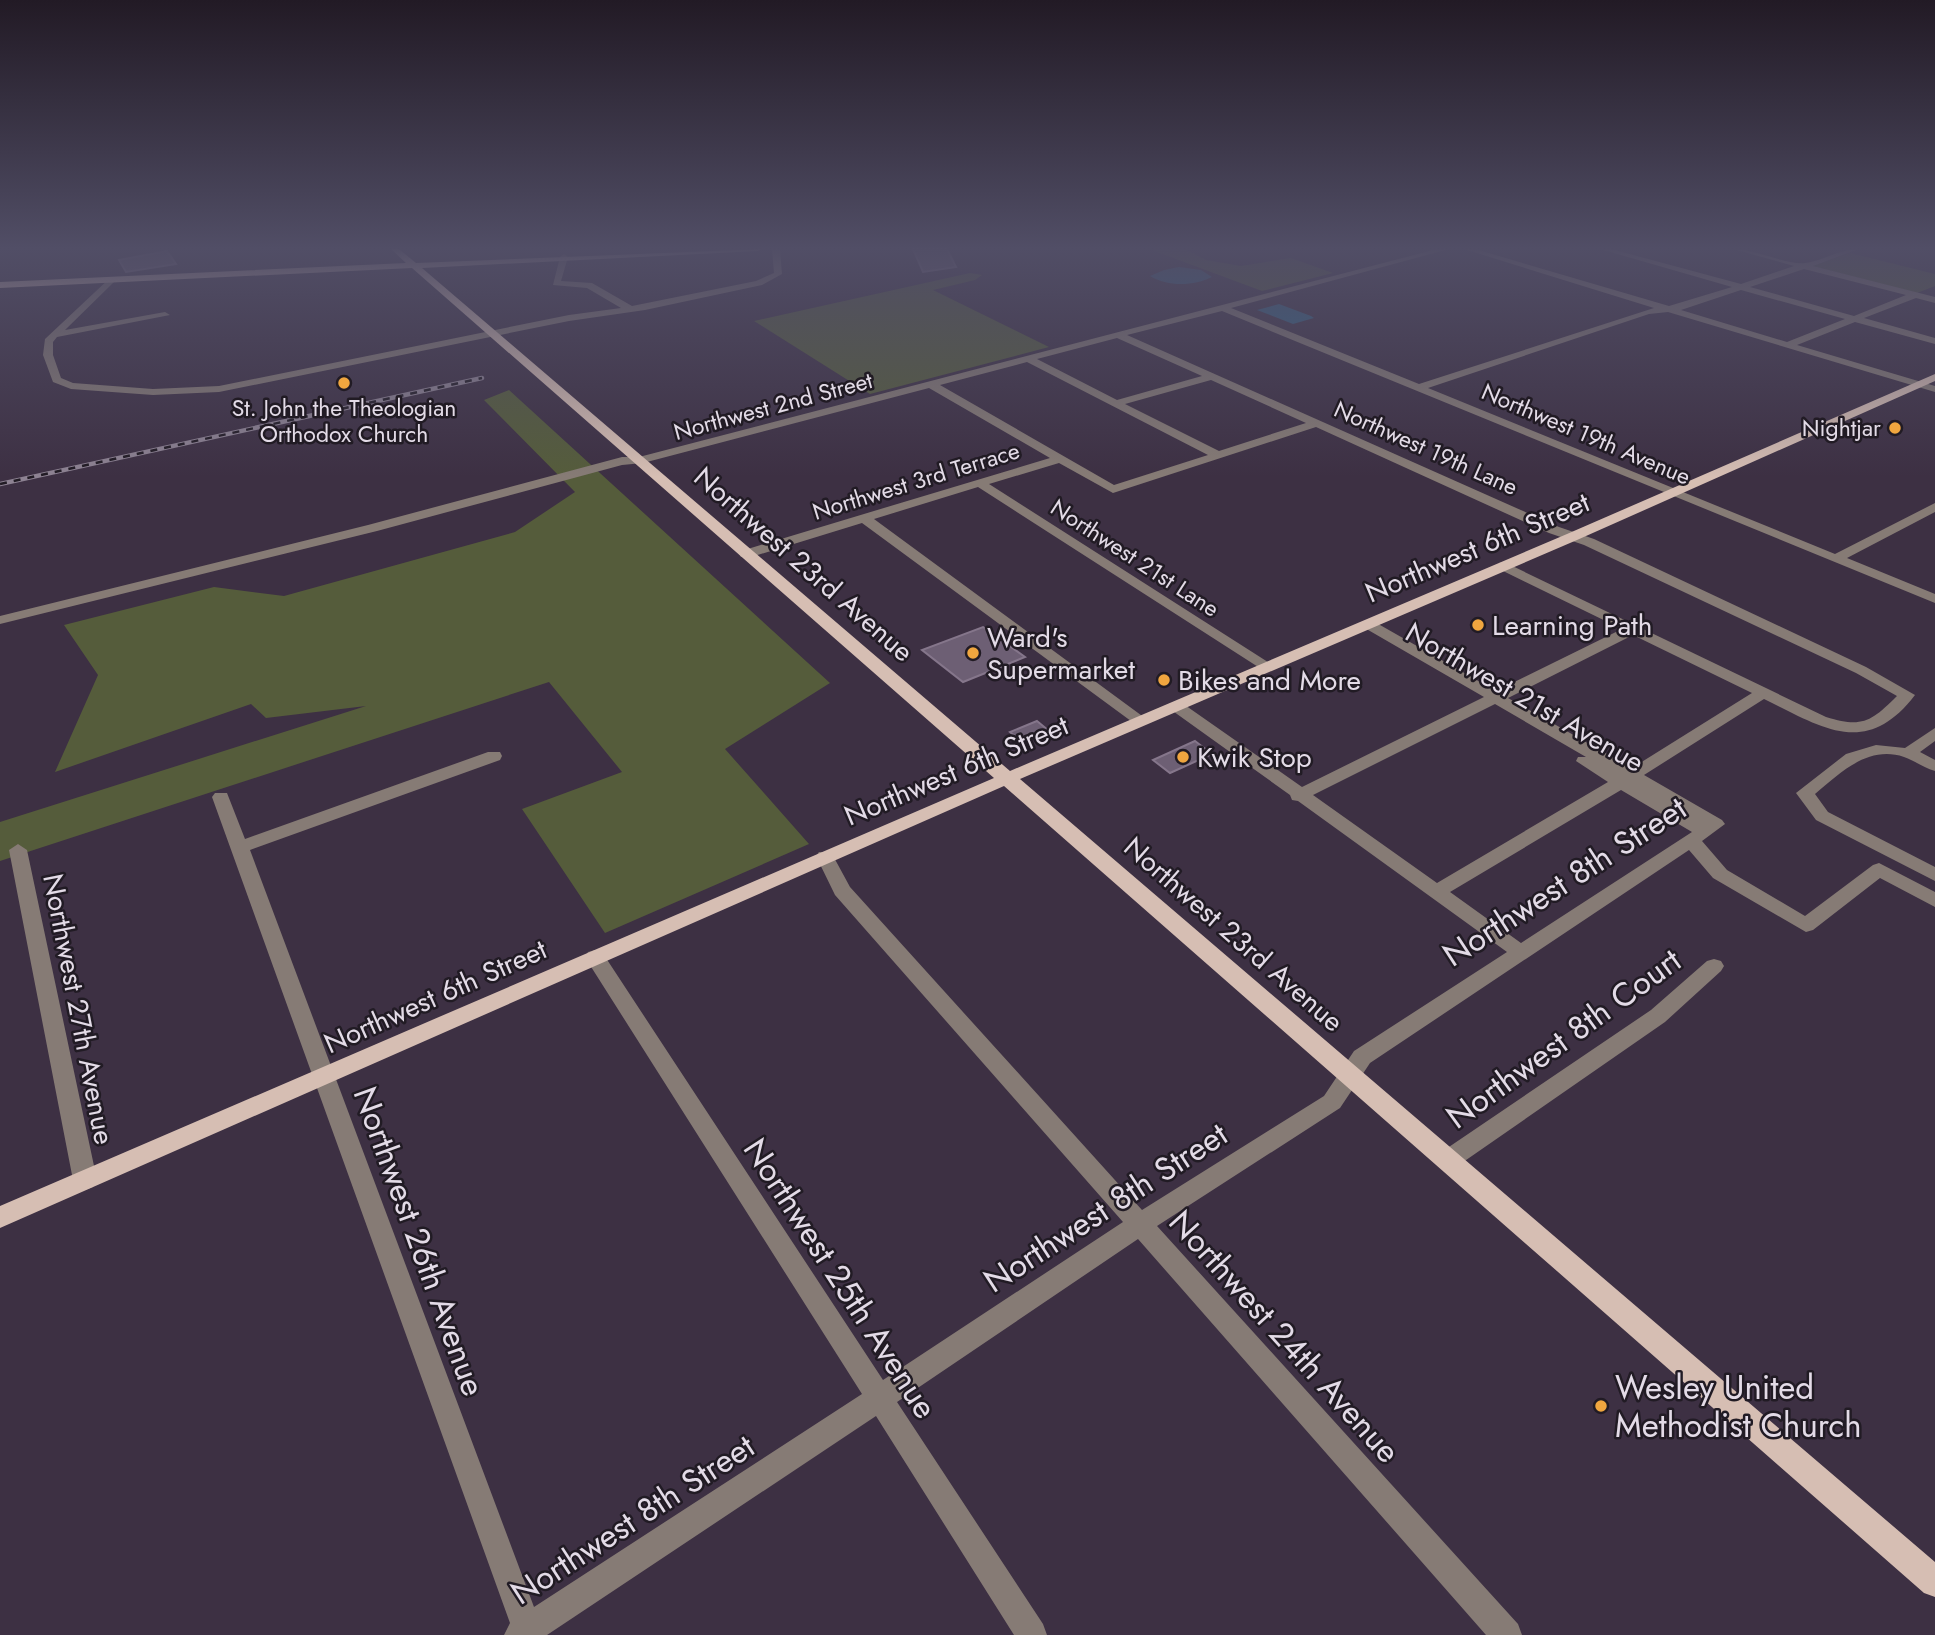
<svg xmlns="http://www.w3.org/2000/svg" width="1935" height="1635" viewBox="0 0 1935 1635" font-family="Jost,sans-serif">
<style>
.green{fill:#555c3b}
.water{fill:#306486}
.building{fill:#6d5f74;stroke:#85768b;stroke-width:2}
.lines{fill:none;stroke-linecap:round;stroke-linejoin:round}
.minor{fill:#867b75;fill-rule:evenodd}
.major{fill:#d6beb3;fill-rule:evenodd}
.rail-casing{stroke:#8d8292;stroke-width:4.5}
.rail{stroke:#211b24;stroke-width:2.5;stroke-dasharray:7;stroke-linecap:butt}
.poi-dot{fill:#f0a63f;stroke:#211b24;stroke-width:2.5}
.labels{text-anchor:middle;stroke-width:5;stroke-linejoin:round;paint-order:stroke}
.far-street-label{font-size:23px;fill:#e3dbe7;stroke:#211b24}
.far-poi-label{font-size:23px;fill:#e3dbe7;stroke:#211b24}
.street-label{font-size:28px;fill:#e3dbe7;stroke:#211b24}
.poi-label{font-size:28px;fill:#e3dbe7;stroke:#211b24;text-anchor:start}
.near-street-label{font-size:33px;fill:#e3dbe7;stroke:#211b24}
.near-poi-label{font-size:33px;fill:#e3dbe7;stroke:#211b24;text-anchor:start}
</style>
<rect width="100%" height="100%" fill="#3d3043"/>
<path class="green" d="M1149,249h36l21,11 35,6 50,-8 42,15 -71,18z
M1850,253l85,21v12l-18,7 -105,-27z
M970,273l12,2 -7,5 -42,10 116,57 -179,47 -116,-73z
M509,390l321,293 -105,66 84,95 -204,89 -83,-124 100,-37 -73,-90 -549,179v-39l366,-116 -100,12 -15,-14 -196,68 43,-97 -34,-50 150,-38 70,9 231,-64 60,-40 -91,-92z"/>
<path class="water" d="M1179,267l22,3 11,7c-18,9 -44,10 -62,-1l14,-6z
M1279,304l32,12 3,2 -21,6 -36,-14z"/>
<path class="building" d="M913,249h34l9,18 -33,5z
M167,251l9,13 -50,8 -7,-12z
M983,627l42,30 -62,25 -41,-32z
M1037,721l12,10 -27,11 -12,-10z
M1195,741l17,13 -42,19 -17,-13z"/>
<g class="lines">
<path class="minor" d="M772,249h8l2,25 -20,11 -117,25 -76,11 -350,71 -66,3 -82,-6 -18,-7 -10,-27 2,-16 66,-62 4,3 -1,2 -49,48 100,-18 5,3 -113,22 -4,5v13l8,23 12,5 80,6 66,-3 350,-71 52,-7 -34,-20 -34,-3 7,-28 4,-3 4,3 -7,24 31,2 40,23 124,-25 18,-8z
M1437,249h12l-218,59 188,76 235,-76 -190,-59h11l194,57 63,-19 -132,-38h11l130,35 53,-18 -61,-17c22,0 54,16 72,14 18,-2 34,-14 54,-14l-46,17 122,31v6l-19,-5 -52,20 71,20v6l-80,-22 -58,23 138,41v6l-267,-80 -19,2 -221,74 407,166 100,-51v9l-88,46 88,36v9l-713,-292 -95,24 432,192 35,12 272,128 49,28c-49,64 -93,32 -151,4l-120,76 78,45 3,4 -23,17 25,29 78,46 68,-51 6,-2 56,29v15l-55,-29 -67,52 -7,2 -93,-54 -24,-28 -319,213 -30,45 -183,118 361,398 4,11h-36l-348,-396 -241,163 146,222 4,11h-33l-138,-219 -329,219h-43l6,-12 -298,-826 3,-4h12l18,46 243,-87h12l2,4 -2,4 -250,90 284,757 328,-213 -274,-432 -3,-5 3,-5 7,-2 7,2 281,428 240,-158 -288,-327 -19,-39 3,-4h12l19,35 292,323 182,-114 30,-45 153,-99 -209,-151 -6,-1 -2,-5 -120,-86 -2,-3 2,-3h12l120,84 182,-90 -121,-70v-6h10l123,70 126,-62 -123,-60v-6l5,-1 322,155c36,11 45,5 71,-21l-41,-23 -272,-128 -35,-12 -233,-106 -203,66 -54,-30 -70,21 282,180 3,3 -8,5 -288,-185 -104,32 275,202 -2,3h-12l-273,-201 -111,34h-10l-2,-3 2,-3 309,-93 -121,-70 -286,75 -21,2 -245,66 -377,93v-8l368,-91 254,-68h17zM1804,269l102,26 -52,21 -104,-29zM1741,290l104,29 -58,23 -106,-32zM1117,338l85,38 -85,24 -80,-41zM1027,362l181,93 -94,30 -174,-100zM1211,380l95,43 -87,28 -94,-47zM1633,635l119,58 -120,75 -124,-70zM1495,704l91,53h-8l-2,4 32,21 -171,101 -124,-88zM1621,790l71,42 -171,111 -71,-51z
M1935,728v13l-15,11 15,8v11c-11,-3 -20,-10 -31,-14 -36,-12 -64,16 -89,37l13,18 107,55v14l-119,-61 -20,-27 50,-39 30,-9 29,3z
M18,844l9,6 70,330 -4,7 -8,3 -8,-3 -4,-7 -64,-330z
M1714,959l7,2 3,5 -3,5 -56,51 -209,145 -8,3 -8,-3 -4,-7 4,-7 211,-143 56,-49z"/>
<path class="major" d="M391,249h8l17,14 346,-14 -4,2 -336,17 588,503 557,-237 368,-160v7l-358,159 -557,239 915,783v35l-11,-4 -920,-807 -1004,442v-22l994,-428 -582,-510 -412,20v-6l406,-19z"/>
<defs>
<path id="rail" d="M0,484l482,-106"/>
</defs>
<use href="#rail" class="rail-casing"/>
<use href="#rail" class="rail"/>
</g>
<linearGradient id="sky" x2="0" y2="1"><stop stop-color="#221a25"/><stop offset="0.52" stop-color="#514e66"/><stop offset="1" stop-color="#514e66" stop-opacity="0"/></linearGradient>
<rect width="1935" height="477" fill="url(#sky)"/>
<g class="poi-dot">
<circle cx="344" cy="383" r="7"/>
<circle cx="1895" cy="428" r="7"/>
<circle cx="1478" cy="625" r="7"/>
<circle cx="973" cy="653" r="7"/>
<circle cx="1164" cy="680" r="7"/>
<circle cx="1183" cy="757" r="7"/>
<circle cx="1601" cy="1406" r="7"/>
</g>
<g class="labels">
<g class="far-street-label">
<text transform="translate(773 406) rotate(-15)" y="8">Northwest 2nd Street</text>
<text transform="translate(1586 434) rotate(23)" y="8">Northwest 19th Avenue</text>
<text transform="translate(1426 448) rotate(24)" y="8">Northwest 19th Lane</text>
<text transform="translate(916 481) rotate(-17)" y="8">Northwest 3rd Terrace</text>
<text transform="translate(1135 558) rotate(33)" y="8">Northwest 21st Lane</text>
</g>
<g class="far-poi-label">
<text x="344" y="416">St. John the Theologian<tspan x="344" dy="26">Orthodox Church</tspan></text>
<text x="1881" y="436" text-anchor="end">Nightjar</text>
</g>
<g class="street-label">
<text transform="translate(1477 547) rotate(-23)" y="10">Northwest 6th Street</text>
<text transform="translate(804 564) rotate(41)" y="10">Northwest 23rd Avenue</text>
<text transform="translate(1525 697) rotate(30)" y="10">Northwest 21st Avenue</text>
<text transform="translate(956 770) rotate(-23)" y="10">Northwest 6th Street</text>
<text transform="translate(1234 934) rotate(41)" y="10">Northwest 23rd Avenue</text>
<text transform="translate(435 996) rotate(-24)" y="10">Northwest 6th Street</text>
<text transform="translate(79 1009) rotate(79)" y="10">Northwest 27th Avenue</text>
</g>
<g class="poi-label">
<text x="1492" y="635">Learning Path</text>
<text x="987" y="647">Ward's<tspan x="987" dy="32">Supermarket</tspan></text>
<text x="1178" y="690">Bikes and More</text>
<text x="1197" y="767">Kwik Stop</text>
</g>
<g class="near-street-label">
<text transform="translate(1564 881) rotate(-33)" y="12">Northwest 8th Street</text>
<text transform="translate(1563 1038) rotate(-36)" y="12">Northwest 8th Court</text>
<text transform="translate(1105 1207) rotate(-33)" y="12">Northwest 8th Street</text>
<text transform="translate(420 1241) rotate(70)" y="12">Northwest 26th Avenue</text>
<text transform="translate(841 1278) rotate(57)" y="12">Northwest 25th Avenue</text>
<text transform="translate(1285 1336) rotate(48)" y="12">Northwest 24th Avenue</text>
<text transform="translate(632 1519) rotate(-33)" y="12">Northwest 8th Street</text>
</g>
<g class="near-poi-label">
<text x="1615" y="1399">Wesley United<tspan x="1615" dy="38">Methodist Church</tspan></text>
</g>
</g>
</svg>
